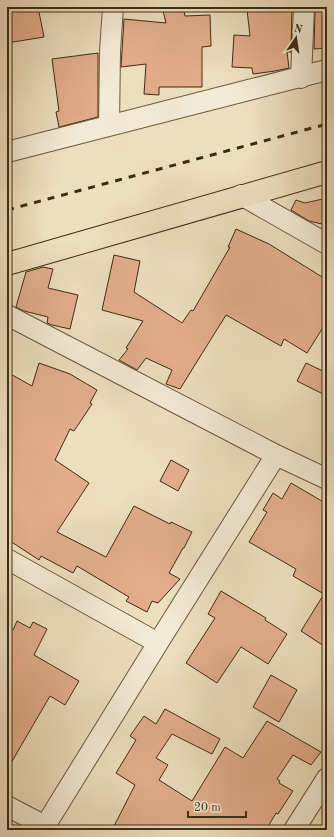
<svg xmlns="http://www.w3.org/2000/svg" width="334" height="837" viewBox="0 0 334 837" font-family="'Old Standard TT',serif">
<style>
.building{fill:#e3ad8b;stroke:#3e2c14}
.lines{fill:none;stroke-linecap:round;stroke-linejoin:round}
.minor-casing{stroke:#6a583e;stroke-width:22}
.major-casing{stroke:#3e2c14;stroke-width:24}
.minor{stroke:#f3ead5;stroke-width:20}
.major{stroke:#eddebe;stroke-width:22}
.rail{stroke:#3e2c14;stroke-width:3;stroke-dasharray:7 7;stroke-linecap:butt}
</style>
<rect width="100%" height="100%" fill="#eddebe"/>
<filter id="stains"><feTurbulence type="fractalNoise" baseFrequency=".005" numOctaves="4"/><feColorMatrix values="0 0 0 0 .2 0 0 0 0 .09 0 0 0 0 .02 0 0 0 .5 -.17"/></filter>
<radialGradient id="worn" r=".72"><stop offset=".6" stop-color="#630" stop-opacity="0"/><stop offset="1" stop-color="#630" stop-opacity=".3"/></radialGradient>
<path class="building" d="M7,7h31l6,30 -37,6z
M181,7h2l2,9 25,-1 1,31 -9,1v40h-43v8l-15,-1 2,-30 -25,3 3,-48 42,4 -3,-12z
M251,7h41l-1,45h-4l2,16 -14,3 -22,3 -1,-6 -20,-1 2,-32 16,1 -3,-26h4z
M327,8v40l-13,1 1,-39z
M98,53v64l-39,10 -3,-15 3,-1 -7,-52z
M327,198l-5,26 -13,-3 -18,-11 5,-10 9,3z
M236,229l33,15 58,36v41l-20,32 -23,-14 -3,7 -55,-31 -46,74 -14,-5 6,-14 -26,-12 -9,12 -18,-10 9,-11 -2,-1 17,-27 -41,-11 12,-55 26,6 -6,31 48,31 9,-13 2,1 37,-64h-2z
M43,267l10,2 -5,19 30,7 -8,34 -18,-4 -5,-2 1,-6 -24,-6 -8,-4 10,-35z
M39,363l31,11 27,16 -7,13 2,1 -18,27 -4,-2 -15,31 34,23 -32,49 49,25 28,-51 36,18 1,-2 21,10 -8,16h-1l-14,25 11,6 -22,24 -6,-2 -5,11 -21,-11 3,-4 -52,-31 -4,7 -32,-17 -2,4 -32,-21v-167l25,14z
M306,363l21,10v23l-30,-15z
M171,460l18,10 -11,21 -18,-10z
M291,483l36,21v144l-26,-17 23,-37 -31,-18 3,-7 -47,-27 18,-30 -4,-2 10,-17 9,6z
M221,591l45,27 -1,2 22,14 -19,30 -27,-17 -24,36 -31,-20 29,-45 -7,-4z
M17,621l13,7 3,-6 14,7 -13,26 45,26 -14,24 -15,-9 -43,74v-143l6,3z
M271,675l26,15 -18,32 -26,-15z
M165,709l55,30 -8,15 -40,-20 -16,24 12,7 -9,15 33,21 33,-54 18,11 24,-37 54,31 -10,13 -18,-10 -16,24 3,2 -1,2 14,8 -15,23 -2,-1 -10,17h-154l23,-45 -19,-12 20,-33 -6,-4 14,-20 12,8z"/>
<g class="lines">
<defs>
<path id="minor" d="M301,78l3,-71
M109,126l1,-75 3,-44
M7,152l320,-82
M241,195l86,49
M7,315l269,140 51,24
M7,559l151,84 118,-188
M7,806l38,20 113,-183
M294,830l33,-52"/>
<path id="major" d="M7,264l320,-92"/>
</defs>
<use href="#minor" class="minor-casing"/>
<use href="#major" class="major-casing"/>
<use href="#minor" class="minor"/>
<use href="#major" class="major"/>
<path class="rail" d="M7,210l320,-86"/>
</g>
<rect width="334" height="837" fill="none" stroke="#eddebe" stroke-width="24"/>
<rect x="8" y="8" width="318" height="821" fill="none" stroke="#3e2c14" stroke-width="2"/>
<rect x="12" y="12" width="310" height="813" fill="none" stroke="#3e2c14"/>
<g transform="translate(296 38) rotate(13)" stroke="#f3ead5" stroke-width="3" paint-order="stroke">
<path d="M0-3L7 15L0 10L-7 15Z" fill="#3e2c14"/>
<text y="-6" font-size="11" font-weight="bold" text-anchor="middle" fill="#3e2c14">N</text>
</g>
<path d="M188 811v6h58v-6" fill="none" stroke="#3e2c14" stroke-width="2"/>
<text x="194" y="811" font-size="12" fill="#3e2c14" stroke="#f3ead5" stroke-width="3" paint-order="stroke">20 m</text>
<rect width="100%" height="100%" filter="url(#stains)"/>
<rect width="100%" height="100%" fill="url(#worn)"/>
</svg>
